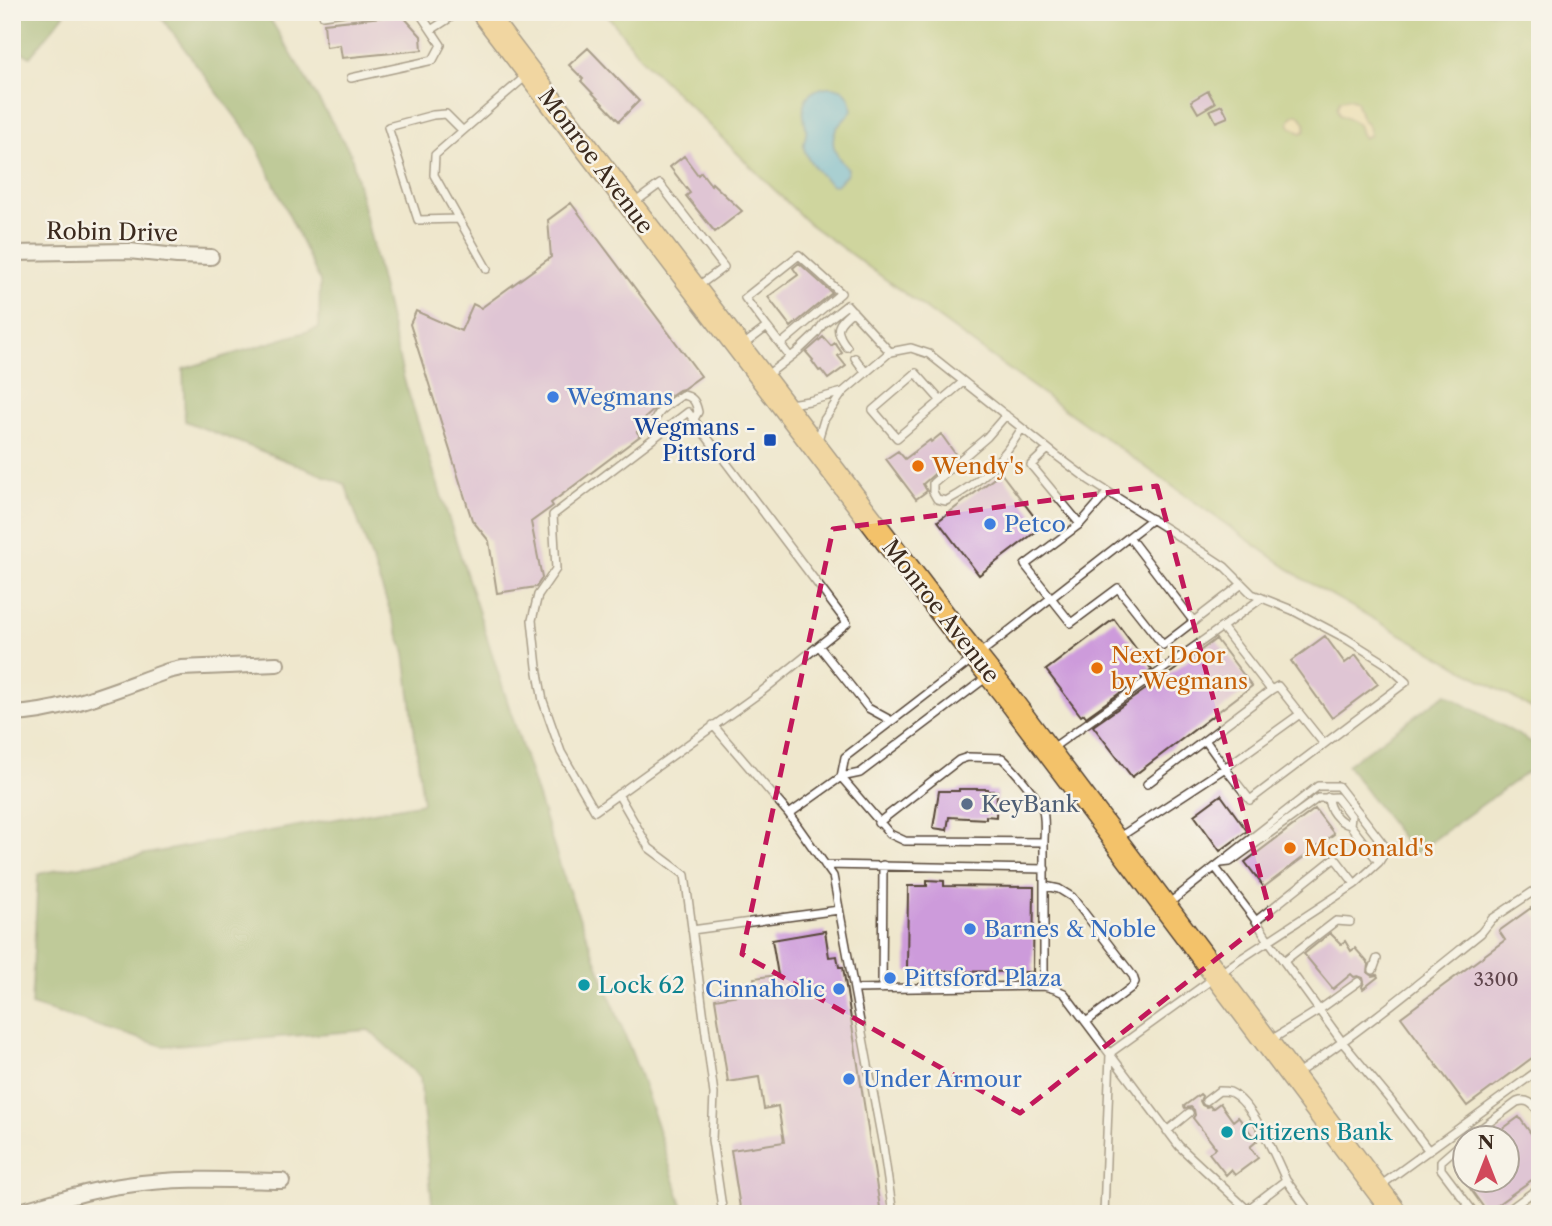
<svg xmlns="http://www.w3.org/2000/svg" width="1552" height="1226" viewBox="0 0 1552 1226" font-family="'Libre Caslon Text',serif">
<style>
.green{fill:#a8bf65;stroke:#727442;stroke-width:2}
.forest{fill:#86a65a;stroke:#60683c;stroke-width:2}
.sand{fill:#eeda9e;stroke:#94825e;stroke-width:2}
.water{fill:#57b1d5;stroke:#496e7a;stroke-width:2}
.building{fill:#cd9bdb}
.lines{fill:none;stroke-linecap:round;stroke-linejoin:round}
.lane-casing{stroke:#564638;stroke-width:10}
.street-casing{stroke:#564638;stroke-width:18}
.primary-casing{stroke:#564638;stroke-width:26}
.lane{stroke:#fff;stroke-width:7}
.street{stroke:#fff;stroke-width:14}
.primary{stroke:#f3c26a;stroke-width:23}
.marked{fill:none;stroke:#c2185b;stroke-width:5;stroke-dasharray:14 9;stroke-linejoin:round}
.shop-dot{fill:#3f7fe0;stroke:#f7f3e8;stroke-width:2.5}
.transit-dot{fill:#1a4fb4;stroke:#f7f3e8;stroke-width:2.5}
.food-dot{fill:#e8710a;stroke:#f7f3e8;stroke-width:2.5}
.service-dot{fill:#5c6f8a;stroke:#f7f3e8;stroke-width:2.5}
.culture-dot{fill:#0f9aa8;stroke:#f7f3e8;stroke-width:2.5}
.labels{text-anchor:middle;stroke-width:5;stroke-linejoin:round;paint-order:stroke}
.number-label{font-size:19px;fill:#60464d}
.street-label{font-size:23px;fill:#3b2a1e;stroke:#f7f3e8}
.shop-label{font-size:23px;fill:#366cbe;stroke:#f7f3e8;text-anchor:start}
.transit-label{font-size:23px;fill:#164399;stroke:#f7f3e8;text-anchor:end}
.food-label{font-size:23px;fill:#c56008;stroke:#f7f3e8;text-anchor:start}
.service-label{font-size:23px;fill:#4e5e75;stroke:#f7f3e8;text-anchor:start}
.culture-label{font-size:23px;fill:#0d838f;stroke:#f7f3e8;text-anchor:start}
</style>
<rect width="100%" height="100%" fill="#f7f3e8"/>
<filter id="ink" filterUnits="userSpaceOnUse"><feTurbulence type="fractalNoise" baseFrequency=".0143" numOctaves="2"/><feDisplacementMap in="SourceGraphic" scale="14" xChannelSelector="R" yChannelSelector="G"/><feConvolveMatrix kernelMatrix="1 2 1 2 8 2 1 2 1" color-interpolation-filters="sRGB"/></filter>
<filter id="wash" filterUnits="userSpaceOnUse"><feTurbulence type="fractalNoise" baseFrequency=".00686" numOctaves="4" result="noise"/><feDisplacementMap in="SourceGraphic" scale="28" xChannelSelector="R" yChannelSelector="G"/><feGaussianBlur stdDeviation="1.57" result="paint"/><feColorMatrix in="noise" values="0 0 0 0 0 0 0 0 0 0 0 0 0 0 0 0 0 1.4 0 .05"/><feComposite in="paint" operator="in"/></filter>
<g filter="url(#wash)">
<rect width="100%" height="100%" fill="#efe7cd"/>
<path class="green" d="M605,12h935v701l-237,-134 -274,-195 -221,-161 -166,-164z"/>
<path class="forest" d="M12,12h54l-36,45 -18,-11z
M150,12h116l85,142 53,225 159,496 80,207 42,132h-252l-13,-137 -51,-47 -206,16 -132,-41 7,-130 4,-2 381,-70 -18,-150 -60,-169 -160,-63 -2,-52 136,-41 1,-47 -65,-138 -92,-123z
M1446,694l94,53v16l-126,91 -67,-89z"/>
<path class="sand" d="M1349,98l7,3 5,16 7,9 2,9 -6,3c-5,-4 -3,-8 -6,-13 -4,-5 -13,-8 -19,-10l-2,-7 3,-8z
M1298,114c5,5 9,10 7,17l-4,2 -10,-6 -2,-4c1,-5 3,-8 9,-9z"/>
<path class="water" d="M826,87c17,-1 25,6 26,23 -4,7 -11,12 -15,18 -9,15 0,30 11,41 -2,8 0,3 -5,9 -3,3 -3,6 -8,7 -8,0 -26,-24 -29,-31 -6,-12 2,-16 0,-26 -5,-21 -5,-36 20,-41z"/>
<g id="blocks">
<path class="building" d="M402,15l19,21 1,14 -80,8 -2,-13 -14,2 -2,-24z
M588,48l51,53 -20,20 -38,-40 2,-2 -14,-14z
M1208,91l7,12 -17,10 -7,-12z
M1222,105l6,12 -12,5 -6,-12z
M684,156l14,19 3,-3 10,13 1,-2 30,28 -27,21 -29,-36 4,-3 -20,-26z
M571,203l130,173 -18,13 -4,1 -12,8 -22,20 4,5 -12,9 3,4 -89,67 2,3 -22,16 11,56 -6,9 -39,6 -8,-52 -17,-21 -62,-196 6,-13 45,20 12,-27 8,4 70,-51 -3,-37z
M799,263l33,30 -41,34 -23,-30 30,-22 -5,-7z
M823,337l8,9 4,-3 7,10 -4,3 8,10 -18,13 -7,-9 -2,1 -7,-10 1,-1 -7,-8z
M941,434l15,21 -33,29 4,7 -11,8 -30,-40 12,-8 7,8 25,-19 1,2z
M1001,473l41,54 -63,48 -41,-54z
M1114,619l38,51 -66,47 -2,-3 -3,2 -35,-46z
M1325,636l20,27 11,-8 22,29 -46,34 -41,-57z
M1216,639l36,47 -120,91 -39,-51 66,-46 1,1z
M959,789h29v2h9l-1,26 -10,-1v3l-37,-2 -2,13 -14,-2 6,-37h20z
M1221,795l26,36 -27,20 -26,-36z
M1315,809l19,25 -70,53 -19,-25z
M927,880l17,1v5l90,1 -1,85 -126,-1 1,-85h19z
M1531,908l9,12v132l-73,54 -66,-89 104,-77 -6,-9z
M825,931l4,26 8,-1 2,11h4l38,247h-140l-10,-64 53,-8 -6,-36 -14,3 -5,-32 -31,5 -13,-83 41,-7 -2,-14 24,-3 -6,-35z
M1330,933l11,11 4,-3 6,10 4,-3 14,16 -1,9 4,3 5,-1 1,2 -15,12 -1,-2 2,-5 -1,-4 -5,-2 -4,1 -3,-3 -18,15 -29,-35z
M1200,1094l2,2 -2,5 2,4 4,2 4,-1 2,3 8,-6 13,18 5,-4 19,24 -7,6 8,11 -23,17 -4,-5 -5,5 -17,-22 7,-5 -23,-30 2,-3 -1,-5 -3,-3 -6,1 -1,-2z
M1519,1117l21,29v28l-53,38 -23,-32h43v-42h-17z"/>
</g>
</g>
<g filter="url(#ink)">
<use href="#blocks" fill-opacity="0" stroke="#564638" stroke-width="2"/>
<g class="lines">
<defs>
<path id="lane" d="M419,12l12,18 28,-18
M323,15l21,-3
M351,78l82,-18 8,-15 -10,-15
M634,203l26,-19 64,83 -27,20
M459,219l-41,1 -30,-93 45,-12 13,-1 16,16
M487,269l-53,-94 1,-20 91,-79
M767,327l-22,-29 54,-43 42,38 -60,51
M742,346l25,-19 23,30
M847,347c-14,-18 -10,-23 6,-36
M890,352l21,-4 18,6 128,102 32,24 86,54 50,33 27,27 40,16 53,28 40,25 21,19 -156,118 -25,-32 -107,70
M855,358l11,15
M767,375l30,-23 19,-18 7,-10 24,-19 43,47 -47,40
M941,401l-25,-28 -43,37 24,28 66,-56
M789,404l20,-3 34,-9 -19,28 -6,20
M688,412l159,211 -86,69 -166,119 -34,-59 -18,-51 -6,-34 -5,-47 6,-25 18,-26 -3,-54z
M1006,415l-19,22 -54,46v9l4,7 9,2c34,-18 56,-40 76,-73
M657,435c-10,-20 11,-30 25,-40 11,1 14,7 16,17l-4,7
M1048,449l-17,16 49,59 -55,41 46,58 47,-35 45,57 79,-61
M1080,524l28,-32
M1129,537l65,85
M1222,627l40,-29
M819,646l49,62 24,13
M1300,714l24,30
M713,725l76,89 44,62 50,270 10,68
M1051,749l171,-122 49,63
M841,777l49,57 15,7 139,1c0,-11 2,-24 -2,-34 -7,-14 -28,-39 -40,-50l-34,-1 -9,3 -81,63
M841,777l4,-20 151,-116 156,-122
M1147,784l124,-94 7,-4 22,28 -75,54 -20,-28
M618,794l31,54 36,27 29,219 -2,46 11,74
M1328,797c0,12 10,25 22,28
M789,814l52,-37 19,-4 127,-96
M1221,863l9,-1 88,-64 18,-1 15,19 -1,9 29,37
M825,865l220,4
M1215,867l41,54 13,20 74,102 48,58 38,50
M1045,886l14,3 13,8 61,79 2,6 -3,5 -46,35
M1256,921l79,-63 20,26
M692,930l147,-20
M1284,961l52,-40 14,1
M1373,970l4,-11
M1044,986v-144
M854,989l190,-3 11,3 9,4 115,153 73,68
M882,989l1,-124
M1271,1040l48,-30 39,-28
M1110,1053l129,-93 116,-76 24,-22 8,-13 -49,-63h-20l-150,118
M1296,1074c65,-43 124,-92 185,-141l11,-14 48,-32
M1206,1101l13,-10c3,0 7,0 11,1 23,10 46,66 56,88
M1167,1131l22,-18
M1468,1138l49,-36c12,-4 16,3 23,11
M1464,1141l-23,20v8l34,45
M1380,1186l160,-117
M1247,1210l39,-30 25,34
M1104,1214l6,-160
M1503,1214l37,-27"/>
<path id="street" d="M12,253l117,-2 48,5 34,1
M12,714c54,-2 106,-26 156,-43l13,-3 96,-4
M12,1213c39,-10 75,-23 115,-28 51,-8 103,-5 155,-4"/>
<path id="primary" d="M483,12l478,626 43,54 392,522"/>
</defs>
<use href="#lane" class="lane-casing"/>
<use href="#street" class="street-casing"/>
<use href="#primary" class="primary-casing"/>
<use href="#lane" class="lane"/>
<use href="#street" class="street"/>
<use href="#primary" class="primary"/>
</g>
</g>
<path d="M0 0H1552V1226H0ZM1157,486l114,430 -251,197 -278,-159 91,-425z" fill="#efe7cd" fill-opacity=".55" fill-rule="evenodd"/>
<path class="marked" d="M1157,486l114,430 -251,197 -278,-159 91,-425z"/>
<g class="shop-dot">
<circle cx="553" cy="397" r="7"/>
<circle cx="990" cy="524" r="7"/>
<circle cx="970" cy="929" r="7"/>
<circle cx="890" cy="978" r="7"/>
<circle cx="839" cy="989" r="7"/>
<circle cx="849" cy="1079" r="7"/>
</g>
<rect class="transit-dot" x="763" y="433" width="14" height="14" rx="3.5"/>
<g class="food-dot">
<circle cx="918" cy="466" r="7"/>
<circle cx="1097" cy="668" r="7"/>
<circle cx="1290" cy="848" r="7"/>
</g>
<circle class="service-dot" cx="967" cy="804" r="7"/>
<g class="culture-dot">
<circle cx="584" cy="985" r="7"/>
<circle cx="1227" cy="1132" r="7"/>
</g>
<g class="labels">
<g class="number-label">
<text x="1496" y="986">3300</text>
</g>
<g class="street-label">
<text transform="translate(596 161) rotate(53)" y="8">Monroe Avenue</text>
<text transform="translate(112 232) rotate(1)" y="8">Robin Drive</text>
<text transform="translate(941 611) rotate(52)" y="8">Monroe Avenue</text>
</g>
<g class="shop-label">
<text x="567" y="405">Wegmans</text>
<text x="1004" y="532">Petco</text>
<text x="984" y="937">Barnes &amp; Noble</text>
<text x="904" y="986">Pittsford Plaza</text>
<text x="825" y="997" text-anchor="end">Cinnaholic</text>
<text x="863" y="1087">Under Armour</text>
</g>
<g class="transit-label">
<text x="756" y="435">Wegmans -<tspan x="756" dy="26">Pittsford</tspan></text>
</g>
<g class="food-label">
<text x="932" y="474">Wendy's</text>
<text x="1111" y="663">Next Door<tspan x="1111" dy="26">by Wegmans</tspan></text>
<text x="1304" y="856">McDonald's</text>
</g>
<g class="service-label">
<text x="981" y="812">KeyBank</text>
</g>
<g class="culture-label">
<text x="598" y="993">Lock 62</text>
<text x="1241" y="1140">Citizens Bank</text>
</g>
</g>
<rect width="1552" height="1226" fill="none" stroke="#f7f3e8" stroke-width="42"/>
<g transform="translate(1486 1159)"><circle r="33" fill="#f7f3e8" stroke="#aca397" stroke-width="2"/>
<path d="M0-5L12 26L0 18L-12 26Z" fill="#d1495b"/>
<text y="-10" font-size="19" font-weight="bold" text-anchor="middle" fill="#3b2a1e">N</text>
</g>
</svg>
